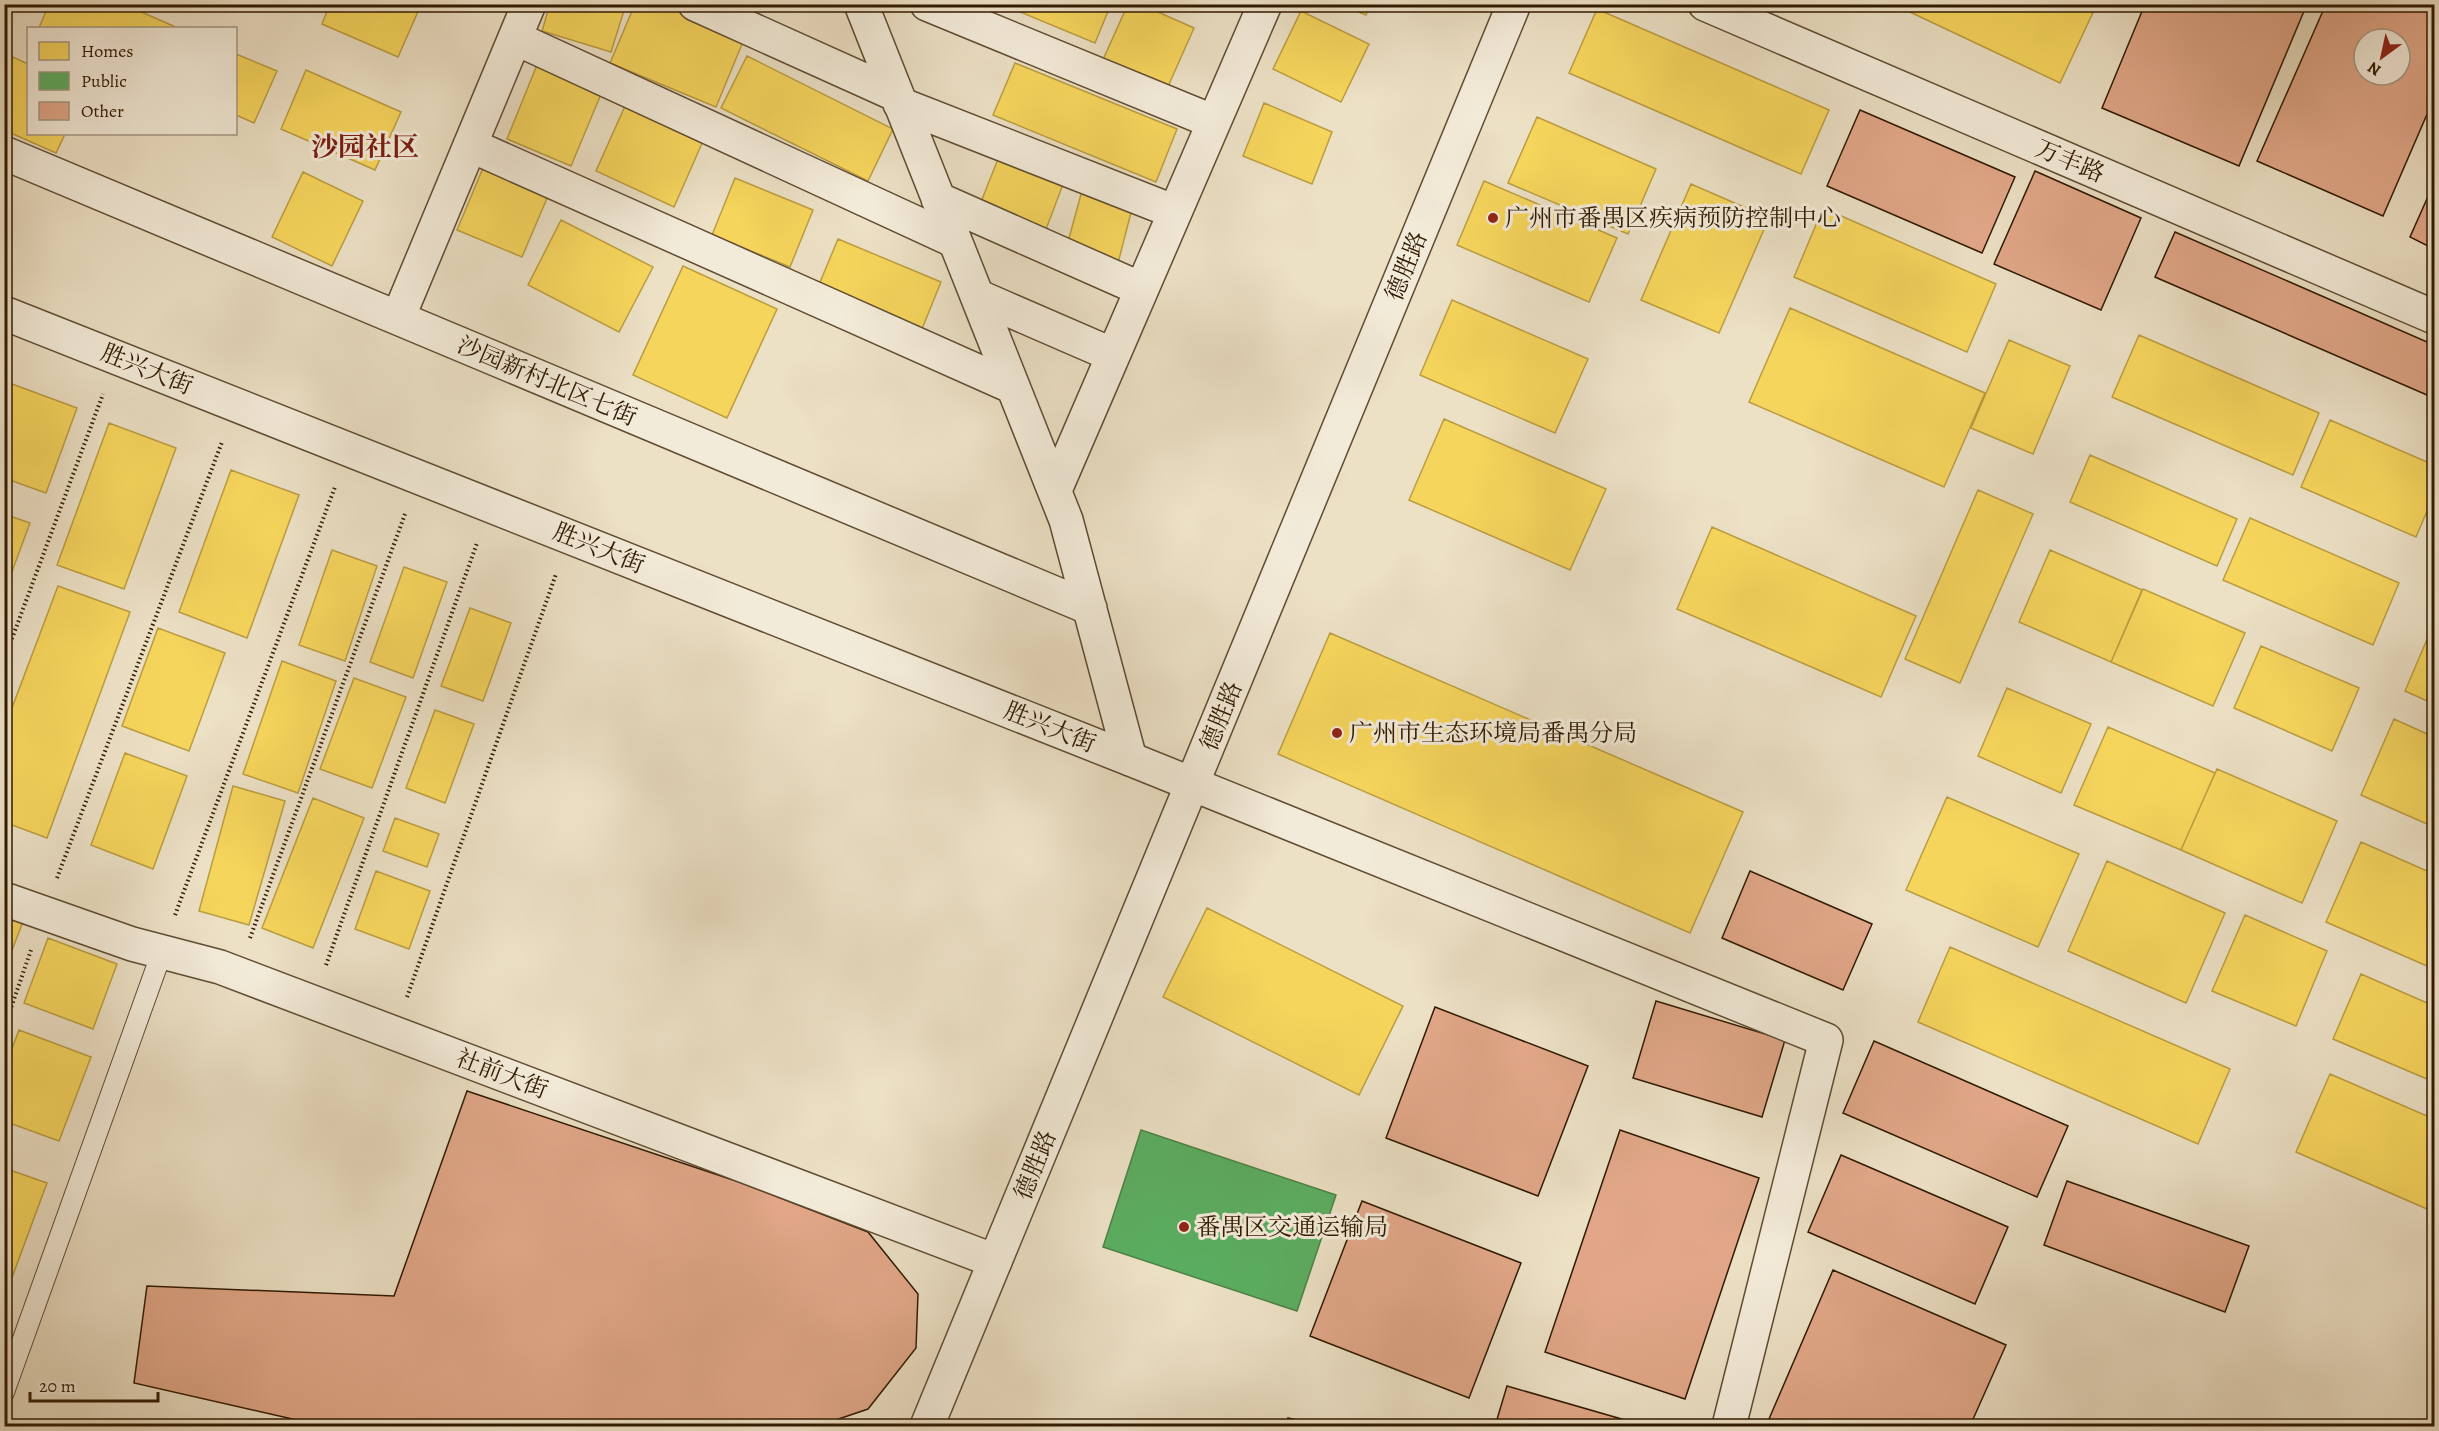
<svg xmlns="http://www.w3.org/2000/svg" width="2439" height="1431" viewBox="0 0 2439 1431" font-family="Alegreya,'Noto Serif SC',serif">
<style>
.homes{fill:#f6d55c;stroke:#bb9d41;stroke-width:1.5}
.public{fill:#5aae61;stroke:#4d8244;stroke-width:1.5}
.building{fill:#e1a788;stroke:#301a01;stroke-width:1.5;fill-rule:evenodd}
.lines{fill:none;stroke-linecap:round;stroke-linejoin:round}
.service-casing{stroke:#5f4c32;stroke-width:22}
.minor-casing{stroke:#5f4c32;stroke-width:36}
.tertiary-casing{stroke:#5f4c32;stroke-width:36}
.path{stroke:#301a01;stroke-width:4;stroke-dasharray:1.5 3;stroke-linecap:butt}
.service{stroke:#f3ebd9;stroke-width:20}
.minor{stroke:#f3ebd9;stroke-width:33}
.tertiary{stroke:#f3ebd9;stroke-width:33}
.poi-dot{fill:#8f2418;stroke:#f3ebd9;stroke-width:2}
.labels{text-anchor:middle;stroke-width:6;stroke-linejoin:round;paint-order:stroke}
.street-label{font-size:24px;fill:#301a01;stroke:#f3ebd9}
.poi-label{font-size:24px;fill:#301a01;stroke:#f3ebd9;text-anchor:start}
.quarter-label{font-size:27px;font-weight:bold;fill:#7a1f14;stroke:#f3ebd9}
</style>
<rect width="100%" height="100%" fill="#ece0c5"/>
<filter id="stains"><feTurbulence type="fractalNoise" baseFrequency=".00333" numOctaves="4"/><feColorMatrix values="0 0 0 0 .2 0 0 0 0 .09 0 0 0 0 .02 0 0 0 .5 -.17"/></filter>
<radialGradient id="worn" r=".72"><stop offset=".6" stop-color="#630" stop-opacity="0"/><stop offset="1" stop-color="#630" stop-opacity=".3"/></radialGradient>
<path class="homes" d="M49,4h74l55,24h-139z
M330,4h84l6,3 -22,50 -76,-33z
M550,4h76l-15,48 -69,-21z
M635,4h32l78,33 -29,70 -106,-44z
M1001,4h110l-16,39z
M1128,4h12l54,24 -28,63 -64,-29z
M1338,4h32l-4,11z
M1893,4h204l-37,79z
M1597,9l232,101 -28,64 -232,-101z
M1301,11l68,33 -28,58 -68,-33z
M4,53l24,11v70h37l-9,19 -52,-23z
M236,54l41,17 -23,52 -18,-8z
M747,56l146,73 -25,52 -147,-73z
M539,60l65,27 -33,79 -64,-27z
M1015,63l162,66 -21,53 -163,-67z
M306,70l95,42 -26,58 -94,-41z
M629,97l78,35 -33,75 -78,-36z
M1264,103l68,29 -20,52 -69,-28z
M1537,117l119,52 -28,65 -120,-51z
M1000,154l65,25 -20,53 -66,-25z
M483,168l65,28 -26,61 -65,-27z
M303,172l60,29 -31,65 -60,-29z
M735,178l78,32 -23,57 -78,-32z
M1484,181l133,57 -28,64 -132,-57z
M1691,184l78,34 -50,115 -78,-33z
M1083,187l51,14 -16,62 -52,-14z
M1823,208l173,76 -29,68 -173,-75z
M561,220l92,47 -34,65 -91,-47z
M838,239l103,43 -19,47 -104,-42z
M683,266l94,43 -50,109 -94,-43z
M1452,300l136,59 -33,74 -135,-58z
M1790,308l195,85 -41,94 -195,-85z
M2139,335l180,78 -26,62 -181,-78z
M2009,340l61,26 -37,88 -62,-26z
M4,381l73,27 -31,85 -42,-15z
M1444,419l162,70 -36,81 -161,-70z
M2330,420l104,45v30l-18,42 -115,-50z
M109,423l67,25 -52,141 -67,-24z
M2090,455l147,64 -20,47 -147,-64z
M231,470l68,25 -52,143 -68,-26z
M1978,490l55,24 -73,169 -55,-24z
M4,514l26,9 -26,70z
M2250,518l149,65 -26,62 -150,-65z
M1712,527l204,89 -35,81 -204,-88z
M332,550l45,16 -32,95 -46,-16z
M2050,550l92,40 -31,72 -92,-40z
M404,567l43,15 -34,96 -43,-16z
M58,586l72,26 -83,226 -43,-16v-93z
M2143,589l102,44 -32,73 -102,-44z
M470,608l41,15 -28,78 -42,-15z
M2434,623v81l-29,-13z
M158,628l67,25 -36,98 -67,-25z
M1330,633l413,179 -53,121 -412,-179z
M2261,646l98,42 -27,63 -98,-43z
M282,661l54,20 -38,112 -55,-19z
M354,678l52,19 -34,91 -52,-19z
M2007,688l84,36 -30,69 -83,-37z
M435,710l39,14 -29,79 -39,-15z
M2394,719l40,18v90l-73,-32z
M2108,727l107,46 -34,77 -107,-45z
M125,753l62,23 -34,93 -62,-24z
M2217,769l120,52 -35,82 -121,-53z
M233,786l52,15 -36,124 -50,-14z
M1947,797l132,57 -41,93 -132,-57z
M313,798l51,20 -51,130 -51,-20z
M395,818l44,16 -12,33 -44,-16z
M2361,842l73,32v95l-108,-47z
M2107,861l118,52 -39,90 -118,-52z
M376,871l54,20 -21,58 -54,-20z
M1207,908l196,98 -44,89 -196,-98z
M4,912l20,7 -20,52z
M2245,915l82,36 -31,75 -84,-35z
M48,938l69,26 -24,65 -69,-26z
M1950,947l280,122 -32,75 -280,-122z
M2361,974l73,32v76l-101,-43z
M19,1030l72,27 -32,84 -55,-20v-51z
M2330,1074l104,45v93l-138,-60z
M4,1168l43,15 -37,100 -6,-2z"/>
<path class="public" d="M1141,1130l195,65 -39,116 -194,-64z"/>
<path class="building" d="M2145,4h162l-68,162 -137,-58z
M2326,4h108v94l-51,118 -126,-55zM2364,39h36v36h-36z
M1860,110l155,67 -33,76 -155,-67z
M2035,171l106,47 -40,92 -107,-46z
M2434,183v66l-24,-12z
M2175,232l259,113v53l-279,-121z
M1750,871l122,53 -29,66 -121,-52z
M1656,1001l129,39 -23,77 -129,-39z
M1435,1007l153,59 -50,130 -152,-58z
M1874,1041l194,85 -31,71 -194,-84z
M467,1091l269,90 132,51 50,62 -2,54 -48,61 -50,17h-495l-189,-43 13,-97 247,10z
M1620,1130l139,48 -74,221 -140,-47z
M1841,1155l167,72 -33,77 -167,-72z
M2067,1181l182,65 -24,66 -181,-67z
M1362,1201l159,62 -52,135 -159,-62z
M1833,1270l173,75 -36,81h-204z
M1507,1386l132,38 -1,2h-143z
M1288,1418l37,8h-39z"/>
<g class="lines">
<defs>
<path id="service" d="M4,1392l158,-440"/>
<path id="minor" d="M695,4l202,91
M861,4l205,516 64,239
M927,4l287,118
M1705,4l729,313
M515,38l440,203
M900,104l275,108
M470,145l543,242
M4,153l1086,455
M938,199l203,90
M977,296l136,59
M398,318l131,-314
M1055,490l210,-486
M4,899l128,45 88,23 775,294"/>
<path id="tertiary" d="M4,313l1126,446 696,281 -97,386
M927,1426l587,-1422"/>
</defs>
<use href="#service" class="service-casing"/>
<use href="#minor" class="minor-casing"/>
<use href="#tertiary" class="tertiary-casing"/>
<path class="path" d="M4,660l99,-266
M57,878l165,-436
M175,915l160,-428
M250,938l155,-424
M326,965l151,-422
M407,997l149,-423
M4,1028l27,-78"/>
<use href="#service" class="service"/>
<use href="#minor" class="minor"/>
<use href="#tertiary" class="tertiary"/>
</g>
<g class="poi-dot">
<circle cx="1493" cy="218" r="6"/>
<circle cx="1337" cy="733" r="6"/>
<circle cx="1184" cy="1227" r="6"/>
</g>
<g class="labels">
<g class="street-label">
<text transform="translate(2070 161) rotate(23)" y="8">万丰路</text>
<text transform="translate(1406 266) rotate(-68)" y="8">德胜路</text>
<text transform="translate(147 369) rotate(22)" y="8">胜兴大街</text>
<text transform="translate(547 381) rotate(23)" y="8">沙园新村北区七街</text>
<text transform="translate(599 548) rotate(22)" y="8">胜兴大街</text>
<text transform="translate(1221 716) rotate(-68)" y="8">德胜路</text>
<text transform="translate(1050 727) rotate(22)" y="8">胜兴大街</text>
<text transform="translate(502 1074) rotate(21)" y="8">社前大街</text>
<text transform="translate(1035 1165) rotate(-68)" y="8">德胜路</text>
</g>
<g class="poi-label">
<text x="1505" y="226">广州市番禺区疾病预防控制中心</text>
<text x="1349" y="741">广州市生态环境局番禺分局</text>
<text x="1196" y="1235">番禺区交通运输局</text>
</g>
<g class="quarter-label">
<text x="365" y="156">沙园社区</text>
</g>
</g>
<rect width="2439" height="1431" fill="none" stroke="#ece0c5" stroke-width="24"/>
<rect x="6" y="6" width="2427" height="1419" fill="none" stroke="#301a01" stroke-width="3"/>
<rect x="12" y="12" width="2415" height="1407" fill="none" stroke="#301a01" stroke-width="1.5"/>
<rect x="27" y="27" width="210" height="108" fill="#f3ebd9" stroke="#a59783" stroke-width="1.5"/>
<rect x="39" y="42" width="30" height="18" fill="#f6d55c" stroke="#a59783" stroke-width="1.5"/>
<text x="81" y="57" font-size="18" fill="#301a01">Homes</text>
<rect x="39" y="72" width="30" height="18" fill="#5aae61" stroke="#a59783" stroke-width="1.5"/>
<text x="81" y="87" font-size="18" fill="#301a01">Public</text>
<rect x="39" y="102" width="30" height="18" fill="#e1a788" stroke="#a59783" stroke-width="1.5"/>
<text x="81" y="117" font-size="18" fill="#301a01">Other</text>
<g transform="translate(2382 57) rotate(213)"><circle r="28" fill="#f3ebd9" stroke="#a59783" stroke-width="1.5"/>
<path d="M0-4.5L10 22L0 15L-10 22Z" fill="#8f2418"/>
<text y="-9" font-size="16" font-weight="bold" text-anchor="middle" fill="#301a01">N</text>
</g>
<path d="M30 1392v9h128v-9" fill="none" stroke="#301a01" stroke-width="3"/>
<text x="39" y="1392" font-size="18" fill="#301a01" stroke="#f3ebd9" stroke-width="4.5" paint-order="stroke">20 m</text>
<rect width="100%" height="100%" filter="url(#stains)"/>
<rect width="100%" height="100%" fill="url(#worn)"/>
</svg>
